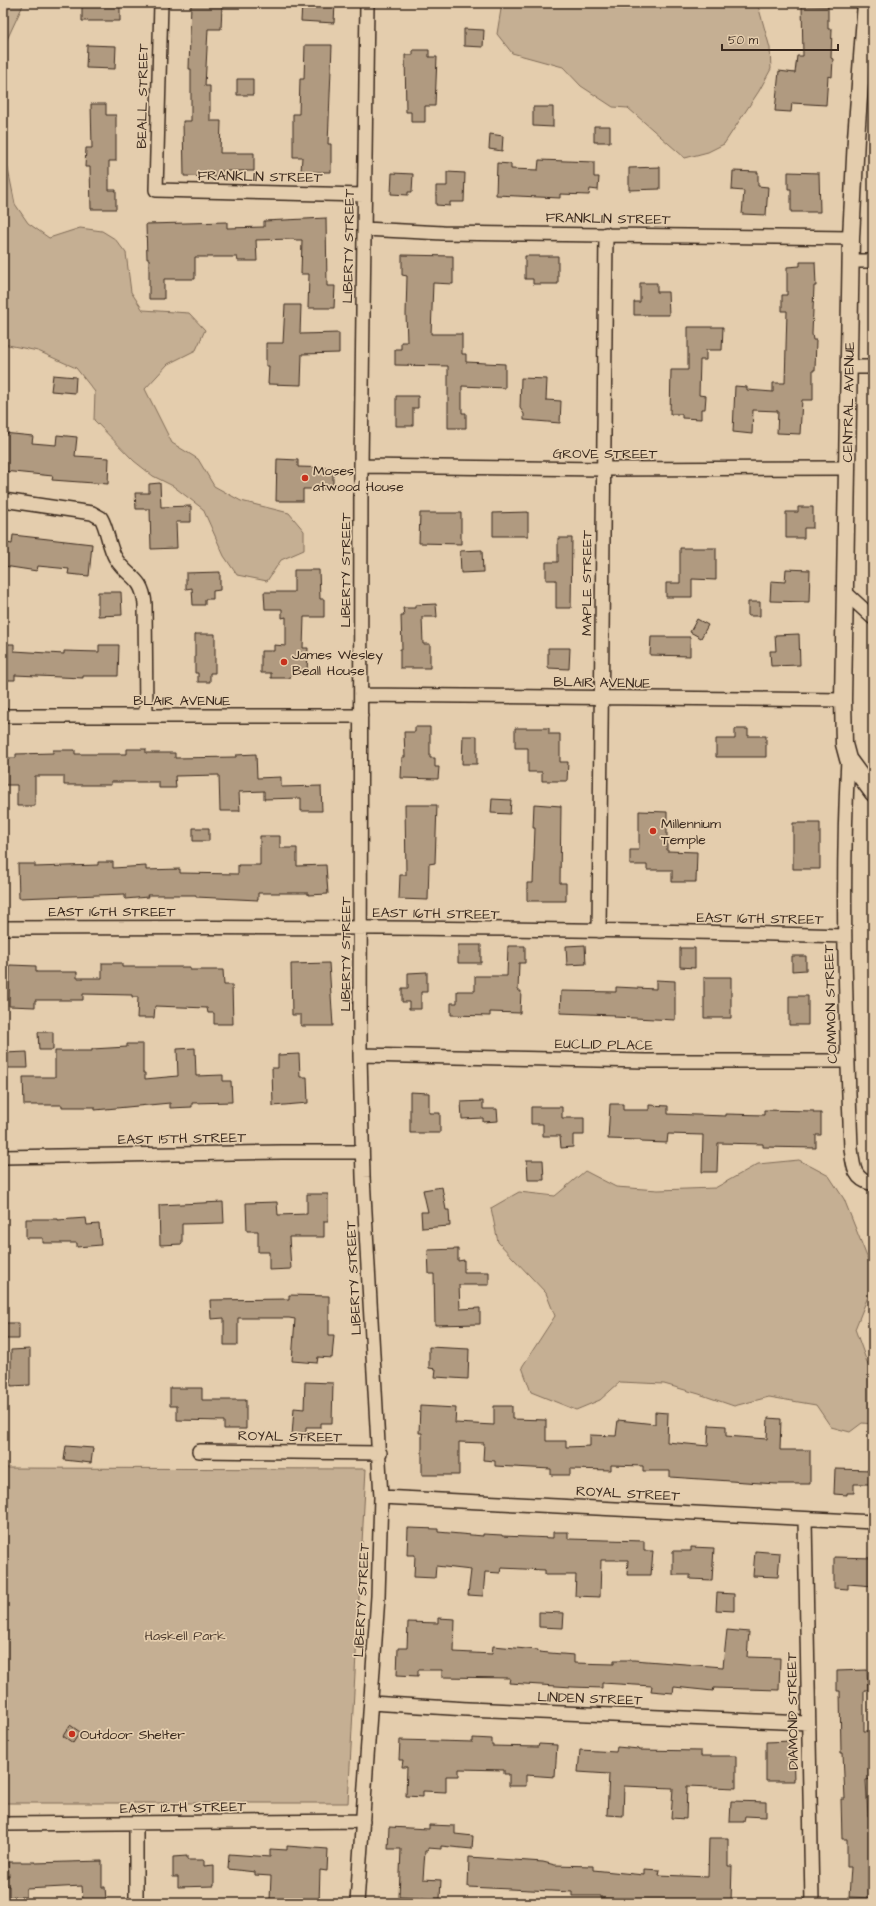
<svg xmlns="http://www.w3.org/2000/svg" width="876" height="1906" viewBox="0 0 876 1906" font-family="'Architects Daughter',sans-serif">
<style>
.green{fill:#c5af93;stroke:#806c58}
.building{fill:#b09a80;stroke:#3b2a1e}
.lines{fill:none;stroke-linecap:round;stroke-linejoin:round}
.minor-casing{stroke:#3b2a1e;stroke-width:16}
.tertiary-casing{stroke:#3b2a1e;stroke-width:19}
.minor{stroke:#e4cdad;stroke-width:13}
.tertiary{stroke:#e4cdad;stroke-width:16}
.poi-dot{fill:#c8321e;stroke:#e4cdad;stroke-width:1.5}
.labels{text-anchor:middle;stroke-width:3.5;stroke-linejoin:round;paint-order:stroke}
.street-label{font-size:14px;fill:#3b2a1e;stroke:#e4cdad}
.poi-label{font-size:14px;fill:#3b2a1e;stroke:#e4cdad;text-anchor:start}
.park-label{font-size:14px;fill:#503e30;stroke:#e4cdad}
</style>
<rect width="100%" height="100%" fill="#e4cdad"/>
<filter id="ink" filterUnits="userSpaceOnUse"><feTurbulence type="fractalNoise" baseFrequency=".025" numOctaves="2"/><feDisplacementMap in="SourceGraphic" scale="8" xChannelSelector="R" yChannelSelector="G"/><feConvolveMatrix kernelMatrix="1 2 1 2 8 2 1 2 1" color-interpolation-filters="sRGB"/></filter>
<g filter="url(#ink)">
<path class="green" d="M3,3h21l-21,45v8z
M502,3h253l4,6 11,39 1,21 -12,22 -35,53 -16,8 -23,6 -57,-50 -15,-1 -32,-21 -18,-19 -51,-14 -15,-19z
M3,144l12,60 13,19 21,15 31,-10 22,3 13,8 11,14 5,39 12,18 46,3 16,17 -9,20 -28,14 -23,25 27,54 26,16 16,27 27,15 48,12 15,18v19l-23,10 -14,21 -30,-6 -13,-19 -21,-47 -30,-23 -20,-10 -19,-15 -40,-41 1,-28 -19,-24 -38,-17 -35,-7z
M799,1160l30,16 15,23 29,73v12l-18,45 13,36 5,3v56l-11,-1 -12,9 -19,-5 -15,-22 -47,-8 -35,9 -35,-12 -35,-10 -44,-2 -20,18 -24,10 -45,-18 -9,-25 33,-51 -9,-23 -48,-51 -7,-34 28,-16 36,4 30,-25 31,16 42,3 57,-2 43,-24z
M3,1468l363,1 -18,334h-345z"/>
<path class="building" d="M120,3v18h-38v-17z
M191,3l31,2 -1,24h-13l-3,57h5v35h11l-1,32h34v18h-36v6l-34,-1 -1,-55h8v-52h-2z
M302,3h33l-1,20 -33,-2z
M802,5l26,1v23h4l-1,29 2,1 -1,18 -4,-1 -2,29 -34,-2 -1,9 -16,-1 4,-40 16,2 2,-17h6z
M464,29l20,1 -1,17 -19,-1z
M87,45l29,1 -1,23 -29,-1z
M305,45h27l-4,99h3v28h-30l1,-15h-9v-43h6l1,-35h4z
M413,50h16v7h8l-2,49h-10v16h-14v-10h-5l-1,-57h8z
M237,79h16v16h-16z
M91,104h15v11h10v46h-7v29h7v19h-25l-1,-42h-5l1,-19h6z
M533,107h20v20l-20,-1z
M594,126h16v16h-16z
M490,134l13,2 -1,15 -13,-2z
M539,160l55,2v15h5l-1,13 -8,-1 -1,6 -29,-1v4l-64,-3 1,-32 14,1v5l27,1z
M660,167v22l-31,1v-22z
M733,171l25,1v14l10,1 -2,28 -24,-1 2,-23 -12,-1z
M447,172l18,1 -1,29h-14v4l-14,-1v-19h11z
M788,172l31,1 1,39h-29v-23h-3z
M392,173l21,1 -1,18h-4v3l-17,-1z
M326,218l1,68h8l-1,22h-26l1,-34h-8l1,-34h-8v-1l-38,1 1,21h-19l-1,-4h-42v22h-31v20h-15v-40h-2l-1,-35 81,-2v6l37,-1v-6z
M402,255l51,1v28l-20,-1 -2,51h31v20h4v8l39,2v24l-43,-2v27h4v15h-18v-62l-53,-1v-16h6v-7h6l-1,-28 1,-38 -5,-1z
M525,256h33v28h-25v-5h-8z
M800,262h15l1,24h-2l-2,48 1,6h3l-1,30h-2v30h-11l-2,34 -23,-1 1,-22 -25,-1 -1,24 -19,-2 2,-46 12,1v3l26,2v-9h12l2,-72h-5v-16h5v-28l13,-1z
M640,283h17v9h11l1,23h-35v-13h6z
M285,305h16l-1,29 39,-1v20l-37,1 -1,31 -33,-1 1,-18h-3v-23h17z
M688,327h35l-1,23h-16v10h-6l-1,35 7,1 -1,13h-4v10l-19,-1v-4h-12l1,-44h17z
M53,375l23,2 -1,16 -24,-2z
M521,378l26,1 -1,21 15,1 -1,22 -36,-3v-6l-4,-6z
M396,396h22v12h-5v18h-17z
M3,433l30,3 -1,7 24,2 1,-10 20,2 -2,19 34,2 -1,26 -56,-4 1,-4 -50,-5z
M277,459l21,1v7l35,1v21h-30v12h-27z
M160,483l1,24 30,-1v16h-15l1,26 -26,1 -1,-40h-14l-1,-16h14v-9z
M798,507h15v21h-9v10h-18v-26h12z
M528,512v24h-35v-23z
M420,513h41v31l-42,-1z
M13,535l79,9 -3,32 -21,-2 1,-5 -31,-3 -1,5 -33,-5 3,-23 5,1z
M558,538h14l-1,70h-15v-28h-10v-18h12z
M680,548h36v32l-24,-1v18h-26v-14h14z
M482,550l1,22 -22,1 -1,-22z
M786,569l24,1 -1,32 -39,-1 1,-20 14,1z
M294,570h25l1,29h4v18h-20l-1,31h5l-1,26h-16l-1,4h-19v-5h-10v-22h13v-6l12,1v-29l-4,1v-9h-17l-1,-17h30z
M220,572v18l-7,1v8h-8v6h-12l-1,-17 -6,1v-16z
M98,592h23l1,23 -24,1z
M748,602h12v14h-12z
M436,604l1,13h-15l1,27h7v24h-30v-19h2l-1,-33h3l-1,-8h12v-3z
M697,619l11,6 -7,13 -11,-6z
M195,634h20v39h-5v9h-12v-9h-3z
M799,634l1,31 -29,1 -1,-15h6l-1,-16z
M651,637h39v19l-40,-1z
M3,644h11v7l50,3v-3l35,1v-7h20l-1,31h-35v2l-68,-3v5h-12z
M548,648h22l-1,21 -21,-1z
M415,727h15v31h5v9h4l-1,12 -37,-1 1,-21h3l-1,-25h11z
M515,728h34v6h11v28h8l-1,19h-25v-9h-14v-24h-13z
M735,729h13v7h18v21h-50v-18h19z
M463,736h14v28h-15z
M127,749h19v4h29v5l61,-1v-2l20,-1 1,24 24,-1v10l40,-1 1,25h-21v-13l-37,1v-8l-25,1 1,19h-20l-1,-36 -44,1 1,12h-17v-6h-48v3h-47v-9h-29v30h-18v-21h-14v-27h13v-4l37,-1v-3h22v4h52z
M492,799l19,1 -1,14 -19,-1z
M534,804l27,2 -1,77h6v18h-39v-18h6l2,-55h-2z
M405,805h32l-2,58 -6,1 -1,36 -29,-1 1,-24h6z
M639,811l28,1v39l30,1 -1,30h-24v-12h-25v-5h-17v-15h9z
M793,823h27v46h-27z
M193,828h16v13h-16z
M260,836h20v12h17v18l29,-1 2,29 -20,1v-2h-50v7l-62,-3v-2h-49l1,2 -23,2v-5l-106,4 -1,-34h17v3l63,-2v-3h15v6l33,-2v4l34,-1v4l58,1v-9h22z
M458,945h23v18h-23z
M585,945l1,19 -19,1 -1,-19z
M508,946h17v17h-6l-1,28h3l-1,22 -30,-1v4l-39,-1v-12h6v-12h18v-15h32z
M680,948h15v20l-15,-1z
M792,956h14v14l-14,1z
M102,963h20v4h68v3h33l1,15h8l1,39h-19v-11h-6l-1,-5 -52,-2 -1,12h-17l1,-21h-6v-2l-49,-1v6h-48v7l-26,-1 1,-41 26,1v6h41v6h25z
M329,963l4,63h-32v-11h-9l-1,-51z
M427,972v20h-6v17h-12v-7h-7v-14h6v-15z
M704,977h27v41h-27z
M656,980l19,1v39l-61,-3 1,-2 -55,-2 1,-22 55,1v-5l40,2z
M789,996h19v29h-19z
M38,1032h15v18h-14z
M127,1044h16v29h2v6l33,-3 -1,-27 18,-1 1,28 27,-1v6h8l1,21 -40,1v4l-22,1v-5l-75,7v-3h-33v-2h-38l-1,-28h32v-26h37v-2l35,-2z
M27,1052l1,16h-24v-15z
M299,1054l1,23h7l1,26 -35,3 -1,-38h6v-13z
M410,1092l19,1v20h11v20h-30z
M483,1101v8h14l1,12 -15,1v-4l-21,1 -1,-17z
M610,1104h13v6h26v-5l19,1v8l58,2v-2l38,1v-5l50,1v2h7v22h-5v13l-53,-1v-3l-45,-1 -1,29h-15l1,-37 -35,-1 -1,9 -26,-1v-2l-33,-1z
M531,1107h31v11h22v17h-11v12l-12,1 -1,-12h-17v-12h-12z
M527,1160h16l1,20h-16z
M442,1187l4,23h3l1,16 -28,2 -1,-16h7l-5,-22z
M307,1194h21v27h-4v16h-35l2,32 -22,1v-18h-11v-21h-11l-1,-28 31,-1 1,13 29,-1z
M223,1202l1,21 -42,1v20l-22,1 -1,-40z
M86,1218l1,7 12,-1 2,21 -24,2v-4h-34v-5h-17v-19h32v1z
M458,1249v12l6,-1v12h25v13h-30l1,24 20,-1v16l-45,1 -1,-51h-5l-1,-24z
M289,1295l40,1v39h5l-2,23 -14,-1 -1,6 -25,-2 3,-42 -6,-1h-51v27h-14v-27l-13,1 -1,-19 79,-1z
M3,1323h16v16h-16z
M429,1347l40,2 -1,30 -33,-2 1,-8 -7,-1z
M30,1349v36l-19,1v-36z
M305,1382l28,1 -1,40h-11v4h-15v10l-14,-1 2,-28 10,1z
M170,1388h32v12h44v29h-22v-8l-47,-1v-14h-7z
M420,1406l36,2 -1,15 39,2v-19h18v13l34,1v21h20v6l24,-1v-11l26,1 2,-16 37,4v-12l13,1 -1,29 41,4 1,-21 17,1v10l41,3 1,-21 13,1 -1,31h30v34h-34l-106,-7v-6h-27v-5l-32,-1v5l-41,-1v6h-19v-6l-56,-3v-5l-12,-1 1,-17 -25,-1v33h-37v-42h-3z
M66,1446l27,2 -2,15 -27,-3z
M835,1469l38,1v14h-19v9h-7v2l-13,-1z
M408,1528l30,1v3l45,4v-2l19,1v1l51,2v-6h15v7l76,2v10h9l-2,24h-24l1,-15h-27l-1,37 -25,-1 1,-21h-31v-5l-44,-2 -1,5 -15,-1 -2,24 -15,-1 3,-25 -35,-4 -1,12 -21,-1 1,-22h-8z
M691,1547l23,1 -2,32 -22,-1v-4h-17v-24h18z
M755,1551l25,2 -2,24 -25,-1z
M834,1557l39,1v28l-25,-2v5l-14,-1z
M717,1593l17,1v17l-18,-1z
M539,1612l25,1 -1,15 -24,-1z
M438,1618l17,1 -1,33 38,2 1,-8 45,4v2l36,3v8l40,1v-4h20l89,7 4,-37 22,2 -2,25 33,1 -1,32 -65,-2 -1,3 -39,-4 -1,6 -22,-2 1,-5 -50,-3v5l-30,-1 -63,-4 1,-5 -68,-1v-7h-24v6l-21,-1 1,-27h9l1,-26 30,1z
M867,1670l1,20h-4v41h5v28l4,-1v21l-7,1 2,36h4l1,82 -24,-1 2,-30h-4v-28h-5l-1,-40h4l-2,-46h-2l-1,-62h-3v-20z
M70,1725l10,7 -7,11 -10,-7z
M473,1738l19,1v7l46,1 1,-3 18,1 -2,32 -29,-2v11h-17v-12h-5v-4l-45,-1v7h-13v16l-23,-1v6l-17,-1 1,-29h-5l1,-7h-4l1,-20 73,2z
M793,1741l1,40h-28v-39z
M617,1747l22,2v1l62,1v5h35v32l-49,-2 -1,33 -15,-1 2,-30 -49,-2 -1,30 -16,-1 2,-41 -31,-2 2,-22 36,2z
M731,1801l35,1v15l-21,-1 -1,6h-14z
M429,1825l26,1v8l18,2 -1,13 -31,-3v3l-13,-1v3h-3l-2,28 18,1 -1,19 -41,-2 2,-48h-13l1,-22 40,2z
M709,1838h19v28h4l-1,36 -36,-1v2l-52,-1 -42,-4v-2h-29v-4l-104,-5 1,-30 74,5 12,3 38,1v4l51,5v-6l16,1 -1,5 49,2z
M287,1846l41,3 -1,22 -7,-1 -1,33h-30v-2l-19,-1 1,-24 -16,-1v-3l-27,-3 1,-15 41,3v-8l17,1z
M187,1856v4h17v6l10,-1v21l-36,1v-10h-5v-20z
M102,1861v26h3l1,13 -23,1 -1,-15 -56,3v8h-17v-11l-6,-1v-9h6l-1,-14h27v1z"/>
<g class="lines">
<defs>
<path id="minor" d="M161,3l-5,187 208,5
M364,229l79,4 408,5
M851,261h22
M849,367h24
M361,466l242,3 245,-1
M3,500l89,13 9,5c7,12 7,28 15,41 13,20 26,17 29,45l1,112
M846,593l27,25
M361,695l482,5
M3,716h358
M848,759c-7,130 -2,259 3,389 2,17 2,32 22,36
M3,928c280,-1 561,-1 841,8
M599,931l7,-697
M360,1055l285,6h203
M3,1157l279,-5h80
M199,1451l181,2
M381,1497l492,25
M805,1519l7,384
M371,1703l96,6 341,14
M3,1824l360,-3
M136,1824v79
M357,1903l21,-307 3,-99 -18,-320 -3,-122 1,-589 6,-463"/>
<path id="tertiary" d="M866,3l-10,135 -5,100 -8,462 1,44 4,15 25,34"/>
</defs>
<use href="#minor" class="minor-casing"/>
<use href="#tertiary" class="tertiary-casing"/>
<use href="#minor" class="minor"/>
<use href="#tertiary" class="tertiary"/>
</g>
</g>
<g class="poi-dot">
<circle cx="305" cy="478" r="4"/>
<circle cx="284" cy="662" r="4"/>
<circle cx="653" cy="831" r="4"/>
<circle cx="72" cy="1734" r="4"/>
</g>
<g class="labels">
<g class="street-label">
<text transform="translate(142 96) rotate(-89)" y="5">BEALL STREET</text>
<text transform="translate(260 176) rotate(1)" y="5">FRANKLIN STREET</text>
<text transform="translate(608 218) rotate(1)" y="5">FRANKLIN STREET</text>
<text transform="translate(348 246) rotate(-89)" y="5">LIBERTY STREET</text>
<text transform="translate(848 402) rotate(-89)" y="5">CENTRAL AVENUE</text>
<text x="605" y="458">GROVE STREET</text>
<text transform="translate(345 570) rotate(-90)" y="5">LIBERTY STREET</text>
<text transform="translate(586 583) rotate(-90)" y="5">MAPLE STREET</text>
<text transform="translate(602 682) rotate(1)" y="5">BLAIR AVENUE</text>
<text x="182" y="705">BLAIR AVENUE</text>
<text x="112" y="916">EAST 16TH STREET</text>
<text transform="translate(436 913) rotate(1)" y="5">EAST 16TH STREET</text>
<text transform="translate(760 918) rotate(1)" y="5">EAST 16TH STREET</text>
<text transform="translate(345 954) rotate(-90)" y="5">LIBERTY STREET</text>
<text transform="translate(830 1004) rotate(-92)" y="5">COMMON STREET</text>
<text transform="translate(604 1044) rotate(1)" y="5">EUCLID PLACE</text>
<text transform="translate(182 1138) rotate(-1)" y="5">EAST 15TH STREET</text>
<text transform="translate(353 1278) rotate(-93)" y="5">LIBERTY STREET</text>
<text transform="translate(290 1436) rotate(1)" y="5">ROYAL STREET</text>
<text transform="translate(628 1493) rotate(3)" y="5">ROYAL STREET</text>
<text transform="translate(361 1600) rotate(-87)" y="5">LIBERTY STREET</text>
<text transform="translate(590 1698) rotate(2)" y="5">LINDEN STREET</text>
<text transform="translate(792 1711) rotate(-91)" y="5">DIAMOND STREET</text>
<text transform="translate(183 1807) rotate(-1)" y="5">EAST 12TH STREET</text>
</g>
<g class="poi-label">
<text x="313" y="475">Moses<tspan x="313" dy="16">atwood House</tspan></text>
<text x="292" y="659">James Wesley<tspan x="292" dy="16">Beall House</tspan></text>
<text x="661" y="828">Millennium<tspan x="661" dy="16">Temple</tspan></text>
<text x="80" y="1739">Outdoor Shelter</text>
</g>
<g class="park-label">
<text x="185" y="1640">Haskell Park</text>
</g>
</g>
<rect width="876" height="1906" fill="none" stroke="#e4cdad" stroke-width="16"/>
<rect x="8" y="8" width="860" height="1890" fill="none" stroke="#3b2a1e" stroke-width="1.5" filter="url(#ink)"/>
<path d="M722 44v6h116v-6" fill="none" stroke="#3b2a1e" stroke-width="2"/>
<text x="728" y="44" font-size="12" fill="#3b2a1e" stroke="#e4cdad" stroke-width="3" paint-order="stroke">50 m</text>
</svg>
